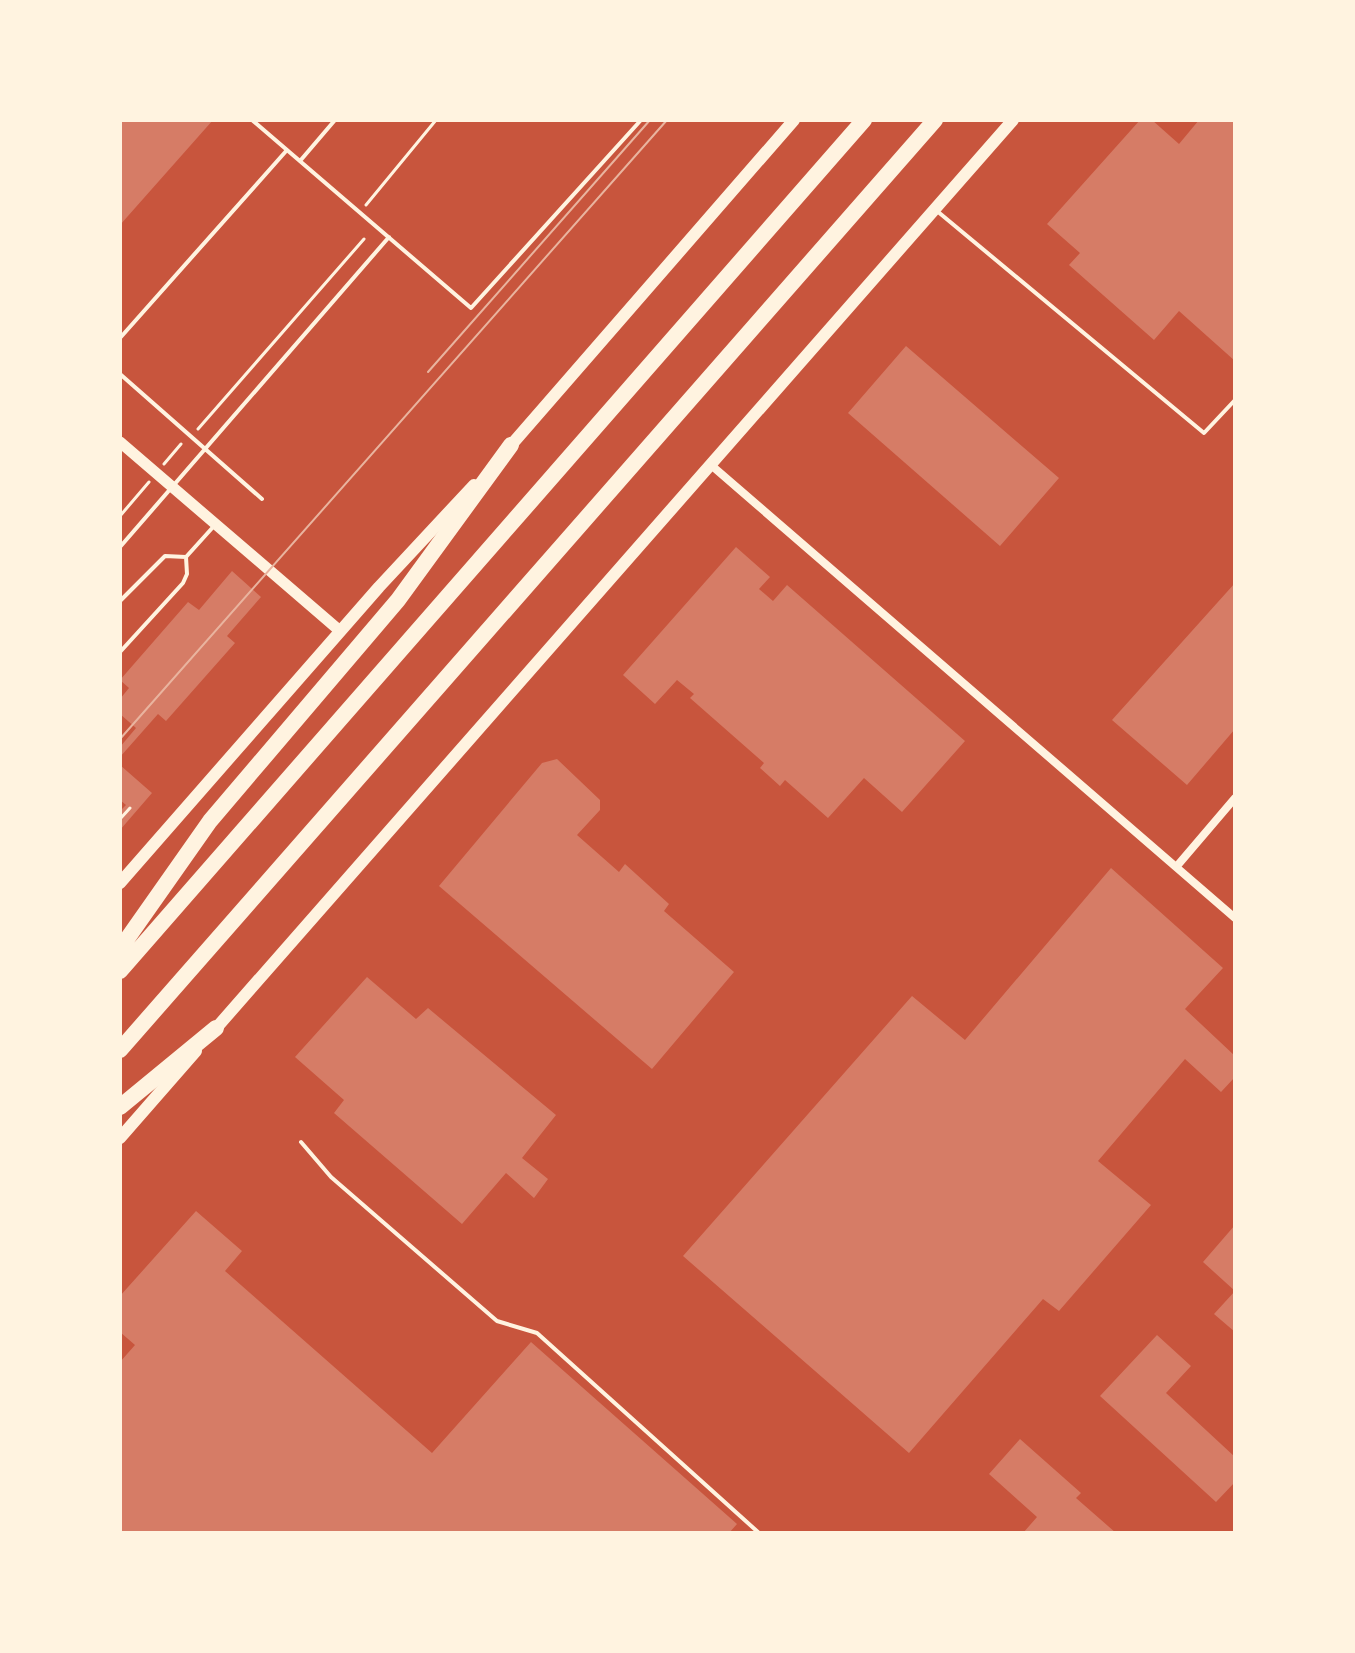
<svg xmlns="http://www.w3.org/2000/svg" width="1355" height="1653" viewBox="0 0 1355 1653" font-family="'DM Sans',sans-serif">
<style>
.building{fill:#d67c66}
.lines{fill:none;stroke-linecap:round;stroke-linejoin:round}
.path{stroke:#fff3e0;stroke-width:3}
.service{stroke:#fff3e0;stroke-width:4}
.minor{stroke:#fff3e0;stroke-width:8}
.tertiary{stroke:#fff3e0;stroke-width:11}
.secondary{stroke:#fff3e0;stroke-width:12}
.motorway{stroke:#fff3e0;stroke-width:16}
.tram{stroke:#e9b49f;stroke-width:2}
</style>
<rect width="100%" height="100%" fill="#c8553d"/>
<path class="building" d="M120,120h93l-93,105z
M1140,120h12l27,24 20,-24h32l4,4v237l-56,-50 -25,29 -85,-75 11,-12 -33,-29z
M906,346l153,132 -59,68 -152,-133z
M736,547l34,30 -11,12 14,12 14,-16 178,156 -63,71 -38,-34 -36,40 -43,-38 -5,6 -20,-18 4,-5 -74,-65 4,-4 -17,-14 -22,24 -32,-29z
M232,571l29,26 -34,39 8,7 -69,78 -8,-7 -38,43v-10l16,-19 -16,-14v-15l9,-11 -9,-8 68,-78 11,8z
M1235,583v146l-48,56 -75,-65z
M557,759l43,41v10l-23,25 42,37 6,-8 44,40 -5,7 70,61 -82,97 -213,-183 103,-123z
M120,765l32,28 -32,37v-19l6,-6 -6,-5z
M1111,868l112,100 -38,41 50,47v21l-14,15 -36,-33 -87,102 53,44 -92,106 -16,-12 -134,154 -226,-197 229,-260 53,44z
M367,977l49,42 12,-11 128,107 -34,43 26,21 -14,19 -28,-25 -44,51 -128,-111 10,-13 -49,-43z
M196,1211l46,40 -17,20 207,182 99,-111 206,182 -8,9h-609v-171l15,-17 -15,-13v-36z
M1235,1225v107l-21,-18 21,-23 -32,-29z
M1157,1335l34,31 -25,27 69,64v25l-19,20 -116,-106z
M1020,1439l61,54 -5,5 40,35h-93l14,-16 -48,-43z"/>
<g class="lines">
<path class="path" d="M366,205l70,-85
M198,429l166,-190
M164,464l17,-20
M120,516l29,-34
M120,819l10,-11"/>
<path class="service" d="M252,120l219,188 170,-188
M300,161l35,-41
M937,211l267,222 31,-33
M120,338l167,-188
M120,374l142,125
M120,547l269,-310
M120,601l45,-45 21,1
M120,652l63,-69 4,-9 -1,-17 28,-31
M301,1142l30,35 166,144 40,12 222,200"/>
<path class="minor" d="M711,465l524,453
M1177,866l58,-68"/>
<path class="tertiary" d="M120,442l220,189"/>
<path class="secondary" d="M506,451l288,-331
M120,883l259,-296 95,-102
M211,1034l802,-914
M120,1138l76,-87"/>
<path class="motorway" d="M120,949l90,-128 188,-221 113,-155
M120,971l744,-851
M120,1050l815,-930
M120,1107l96,-79"/>
<path class="tram" d="M428,372l222,-252
M120,739l547,-619"/>
</g>
<rect width="1355" height="1653" fill="none" stroke="#fff3e0" stroke-width="244"/>
</svg>
